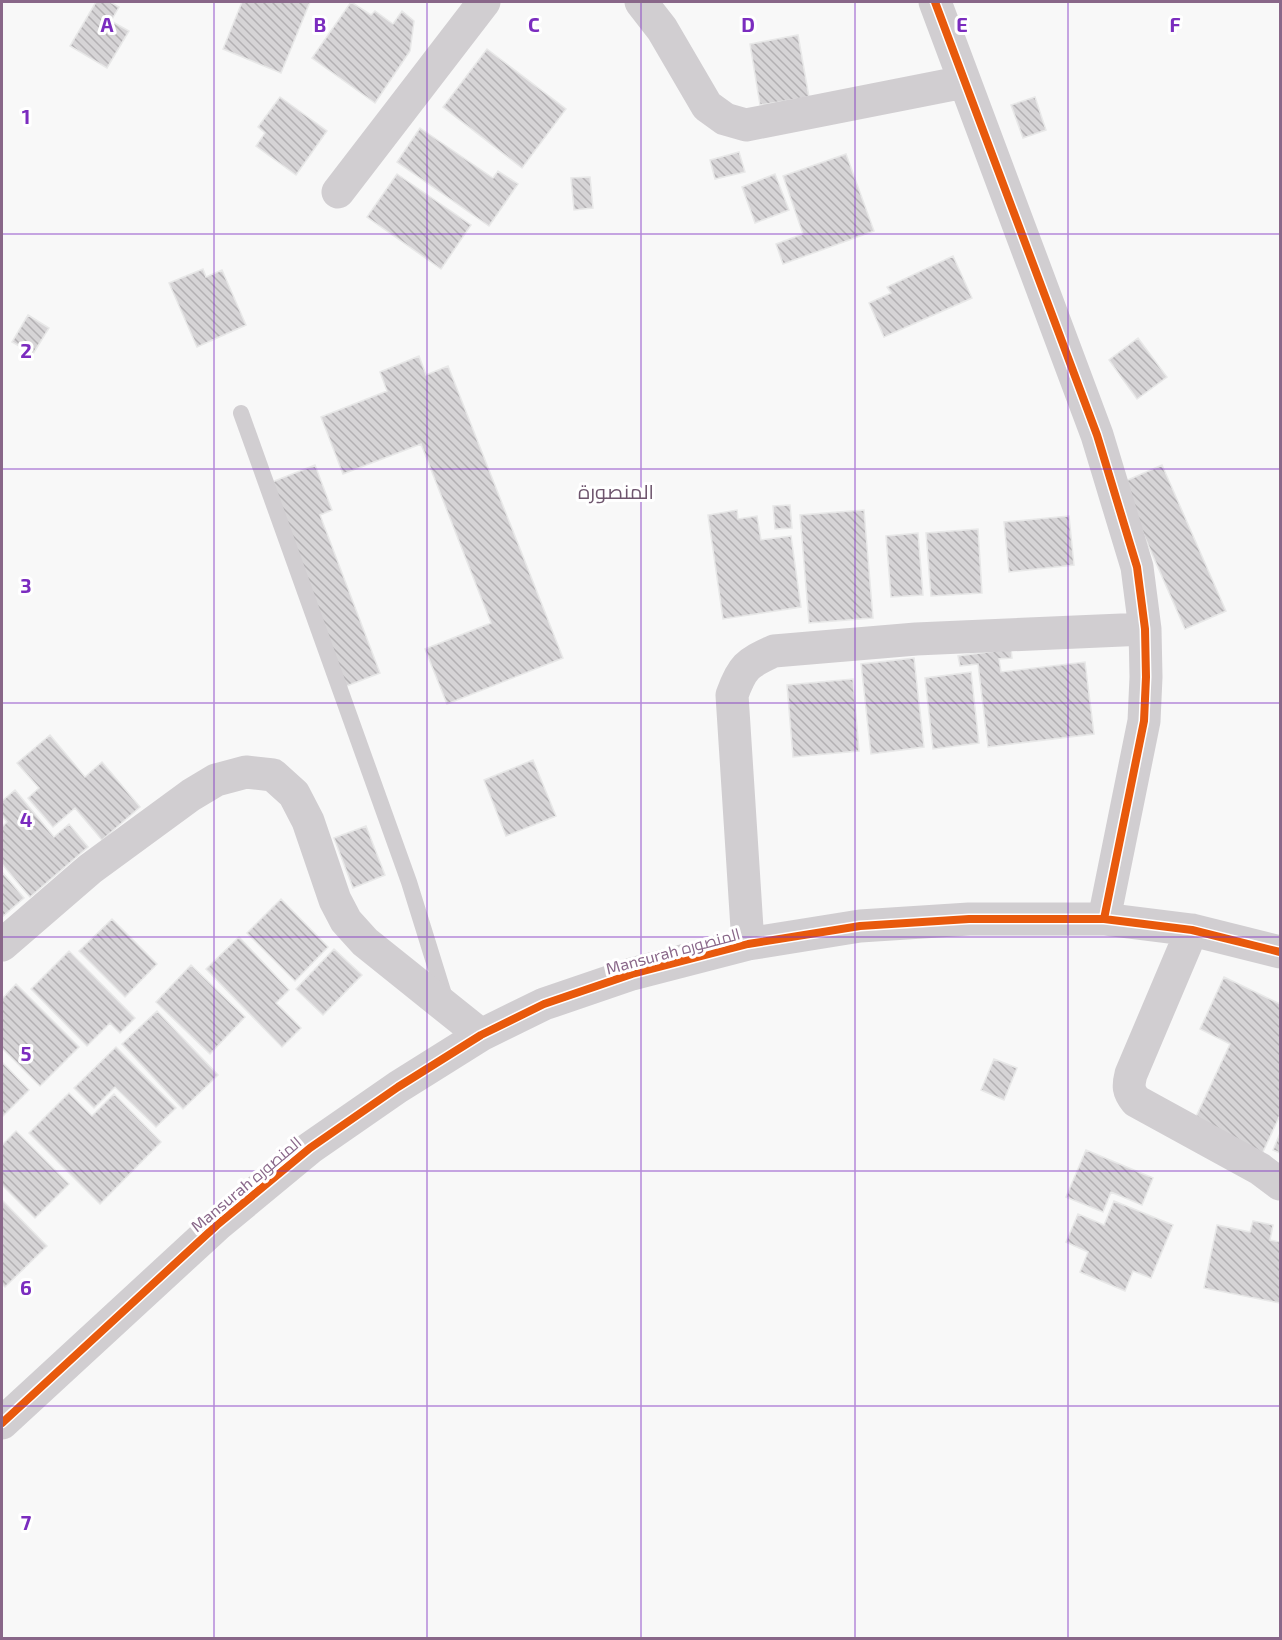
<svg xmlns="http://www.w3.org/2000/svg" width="1282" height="1640" viewBox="0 0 1282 1640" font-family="'Exo 2',Cairo,sans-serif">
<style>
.building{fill:url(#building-back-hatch);stroke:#e8e8e8;stroke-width:1.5}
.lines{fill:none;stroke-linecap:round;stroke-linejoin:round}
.lane{stroke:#d1ced1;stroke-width:16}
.street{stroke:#d1ced1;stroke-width:33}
.cycleway-casing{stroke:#fff;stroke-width:11}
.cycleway{stroke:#e8590c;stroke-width:8}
.grid{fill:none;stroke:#7b2cbf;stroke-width:1.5;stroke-opacity:0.55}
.labels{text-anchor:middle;stroke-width:6;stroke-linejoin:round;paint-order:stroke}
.street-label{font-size:16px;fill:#896789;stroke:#fff}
.quarter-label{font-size:20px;fill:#6e556d;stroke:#fff}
.grid-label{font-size:20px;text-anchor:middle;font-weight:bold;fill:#7b2cbf;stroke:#fff;stroke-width:6;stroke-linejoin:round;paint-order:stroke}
</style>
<defs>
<pattern id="building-back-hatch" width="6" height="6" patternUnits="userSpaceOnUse" patternTransform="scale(1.5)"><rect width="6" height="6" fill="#d6d4d6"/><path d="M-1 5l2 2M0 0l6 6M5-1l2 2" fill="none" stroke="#b3b0b3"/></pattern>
</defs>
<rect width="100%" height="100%" fill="#f8f8f8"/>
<path class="building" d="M96,2h14l9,5 -8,14 18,10 -22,37 -37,-22z
M242,2h68l-29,71 -58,-24z
M351,2l20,13 4,-4 18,13 9,-13 12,10 -4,30 -35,52 -63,-45z
M798,35l11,62 -49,8 -10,-61z
M487,49l79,60 -44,59 -79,-61z
M280,97l47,34 -31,44 -40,-29 9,-13 -7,-6z
M1035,97l11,33 -23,8 -12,-33z
M420,128l73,50 5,-7 20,13 -29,42 -92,-64z
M739,152l6,20 -30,7 -5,-19z
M846,154l28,77 -91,33 -7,-20 27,-10 -20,-58z
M397,174l74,51 -30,44 -74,-52z
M775,174l14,36 -34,13 -13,-36z
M590,177l3,31 -19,2 -3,-32z
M953,256l19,42 -88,39 -15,-34 22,-10 -4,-6z
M203,269l3,8 16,-7 24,55 -49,22 -28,-64z
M28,315l21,13 -16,26 -21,-12z
M1138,338l29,39 -30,22 -28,-39z
M419,356l7,19 22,-9 115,292 -116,46 -22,-55 66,-26 -70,-179 -78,30 -22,-57 66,-26 -7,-19z
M315,465l17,45 -12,5 60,158 -41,16 -77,-203z
M1162,465l64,146 -41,18 -64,-146z
M790,505l2,23 -17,1 -2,-23z
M737,510l1,9 19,-3 4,24 30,-4 10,71 -78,12 -15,-104z
M864,510l9,108 -64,5 -9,-108z
M1069,516l5,49 -65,7 -5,-50z
M978,529l4,64 -51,3 -5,-63z
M918,533l5,62 -32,2 -5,-61z
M1011,649l1,9 -13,1 2,13 84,-10 9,72 -106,13 -10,-83 -18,2 -2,-10z
M914,658l10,89 -53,7 -10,-90z
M971,672l8,71 -46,6 -8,-71z
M853,679l6,72 -66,6 -6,-72z
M50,735l35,42 17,-15 38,45 -38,33 -27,-32 -22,19 -25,-29 11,-10 -22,-25z
M533,760l23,56 -50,20 -22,-56z
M15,790l39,47 15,-13 19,23 -58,50 -28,-33v-37l5,-5 -5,-7v-14z
M366,826l19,49 -32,13 -19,-50z
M2,872l22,26 -22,19z
M281,899l47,48 -33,34 -48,-48z
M112,919l45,45 -32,33 -46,-46z
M239,937l50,53 -13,13 25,25 -19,19 -76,-78z
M334,949l28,26 -39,40 -27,-26z
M69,951l66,67 -15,15 -10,-10 -23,23 -56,-57z
M191,965l54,52 -35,37 -54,-52z
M1224,977l56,27v111l-18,39 -68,-33 36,-77 -30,-15z
M16,984l63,63 -39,39 -38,-38v-49z
M157,1011l61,64 -35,34 -61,-65z
M116,1047l60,61 -20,19 -41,-40 -21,21 -20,-20z
M994,1059l23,9 -13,32 -23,-10z
M2,1062l27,28 -27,27z
M69,1093l23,23 22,-22 47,48 -61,62 -71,-71z
M16,1131l53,53 -34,34 -33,-33v-40z
M1280,1133v20l-7,-3z
M1086,1150l67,28 -11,27 -31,-13 -8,20 -37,-15z
M2,1200l45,46 -42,41 -3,-3z
M1114,1201l59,24 -22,53 -18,-7 -8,20 -45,-19 8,-20 -22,-10 12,-28 26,11z
M1253,1221l20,4 -3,15 10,2v61l-76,-15 13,-63 33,7z"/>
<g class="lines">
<path class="lane" d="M241,413l168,469 37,119"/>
<path class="street" d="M641,2l21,27 45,77 18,13 21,6 218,-43
M935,2l162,433 40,132 8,62 1,48 -2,44 -40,198
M338,192l146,-190
M1192,930l-61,144c-3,12 -3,17 5,27l124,68 20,15
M748,944l-16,-249c10,-28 15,-32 42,-44l142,-12 229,-10
M2,945l88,-76 101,-74 25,-15 30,-8 27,3 21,19 14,27 27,79 11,21 19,21 116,93
M2,1423l215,-198 93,-77 88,-61 83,-52 63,-31 88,-30 116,-30 112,-18 109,-7h135l88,11 88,22"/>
<defs>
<path id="cycleway" d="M935,2l162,433 40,132 8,62 1,48 -2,44 -40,198
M2,1423l215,-198 93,-77 88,-61 83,-52 63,-31 88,-30 116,-30 112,-18 109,-7h135l88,11 88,22"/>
</defs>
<use href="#cycleway" class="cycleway-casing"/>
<use href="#cycleway" class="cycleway"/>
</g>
<path class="grid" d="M214,2v1636M427,2v1636M641,2v1636M855,2v1636M1068,2v1636M2,234h1278M2,469h1278M2,703h1278M2,937h1278M2,1171h1278M2,1406h1278"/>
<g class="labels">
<g class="street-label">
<text transform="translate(673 951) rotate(-15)" y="6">Mansurah المنصوره</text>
<text transform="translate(246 1184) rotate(-40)" y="6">Mansurah المنصوره</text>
</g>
<g class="quarter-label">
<text x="616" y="499">المنصورة</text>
</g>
</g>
<g class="grid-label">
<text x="107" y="32">A</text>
<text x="320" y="32">B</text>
<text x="534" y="32">C</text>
<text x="748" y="32">D</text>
<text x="962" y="32">E</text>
<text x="1175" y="32">F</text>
<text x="26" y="124">1</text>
<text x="26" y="358">2</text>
<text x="26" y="593">3</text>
<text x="26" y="827">4</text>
<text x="26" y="1061">5</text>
<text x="26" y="1295">6</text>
<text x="26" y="1530">7</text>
</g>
<rect width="1282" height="1640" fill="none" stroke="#896789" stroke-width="6"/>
</svg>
